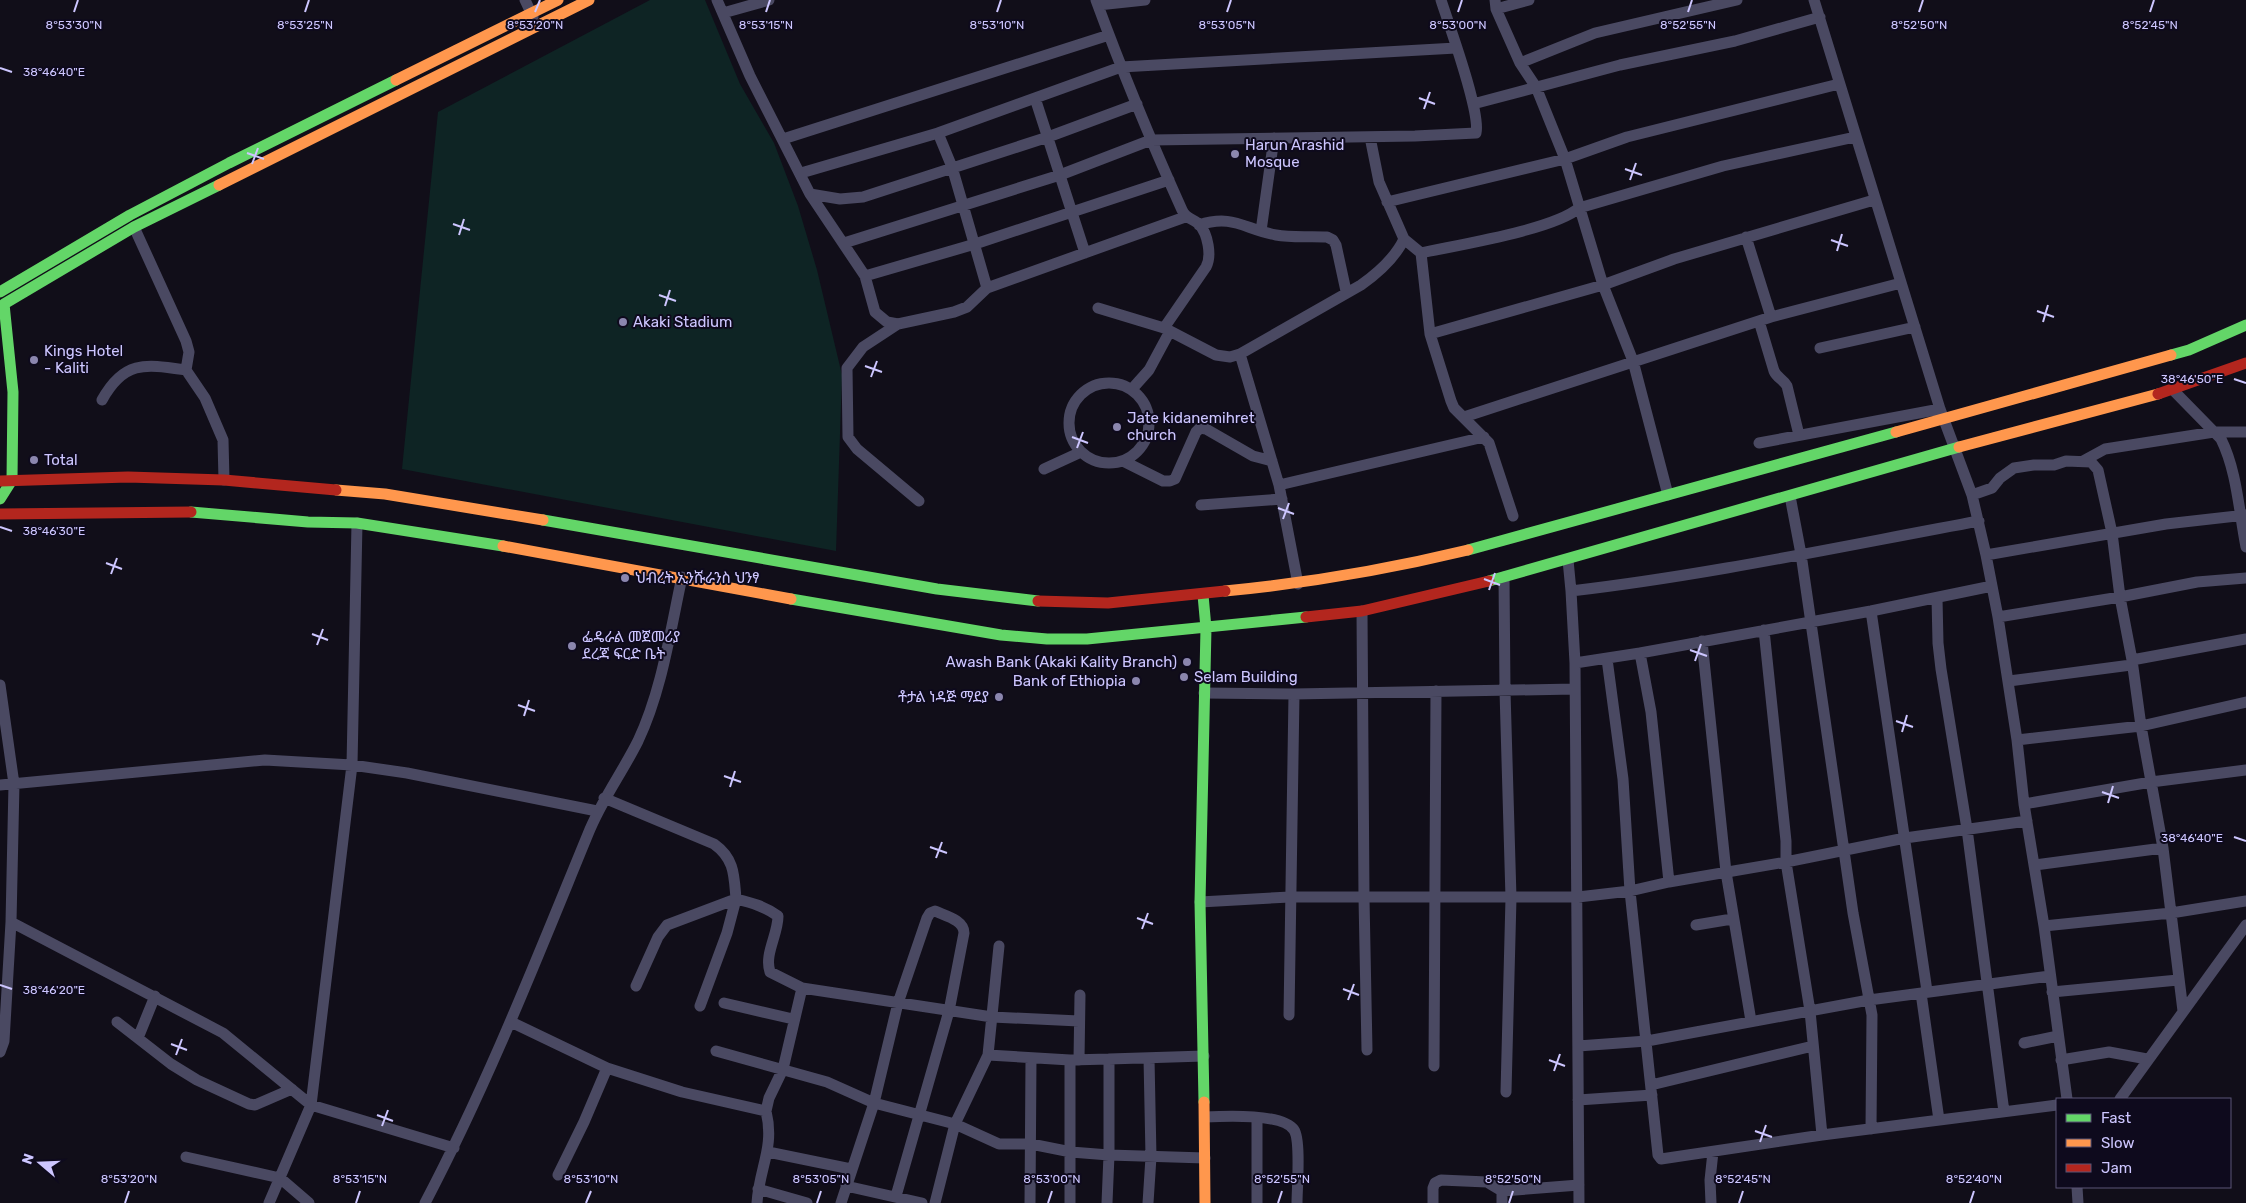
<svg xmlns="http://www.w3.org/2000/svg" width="2246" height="1203" viewBox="0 0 2246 1203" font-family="Rubik,'Noto Sans Ethiopic',sans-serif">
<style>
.green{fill:#0e2424}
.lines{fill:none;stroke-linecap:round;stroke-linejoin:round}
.street{stroke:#4a4962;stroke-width:11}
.fast{stroke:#63d668;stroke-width:11}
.slow{stroke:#ff974d;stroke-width:11}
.jam{stroke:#b3261e;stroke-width:11}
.ticks{fill:none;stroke:#cdc6ff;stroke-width:2}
.poi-dot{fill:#8b86ae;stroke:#0e0a1d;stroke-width:2}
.labels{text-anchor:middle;stroke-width:4;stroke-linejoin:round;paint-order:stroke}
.poi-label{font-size:15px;fill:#cdc6ff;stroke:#0e0a1d;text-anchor:start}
.ticks-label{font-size:12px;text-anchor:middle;fill:#cdc6ff;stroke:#0e0a1d;stroke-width:4;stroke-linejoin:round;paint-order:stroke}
</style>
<rect width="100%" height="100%" fill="#110e19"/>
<path class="green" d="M650,0h55l35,84 34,59 24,63 19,64 25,105 -6,176 -434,-82 36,-357z"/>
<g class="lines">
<path class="street" d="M525,0l8,17
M717,0l33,76 60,118 55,82 10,36 12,10 11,2
M1096,0c26,71 55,141 86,210 4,9 10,8 17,14 9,10 13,32 7,43l-42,61
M1495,0l1,9 24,54 16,24 29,72 38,126 30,76 35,134
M1814,0l126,409 32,86 14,60 12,62 19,123 7,64 20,122 23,173
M1098,5l47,-5
M1496,9l33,-9
M723,13l46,-13
M1520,63l75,-30 142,-33
M1035,98l50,155
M1473,104l147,-39 115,-24 85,-24
M938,133l14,34 35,121
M783,139l326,-104
M801,173l137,-40 183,-66 335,-19
M810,194l30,5 23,-2 185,-60 89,-33
M1387,202l178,-43 62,-22 212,-53
M1199,225c34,-11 45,4 77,10 16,3 34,1 51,2l6,3 3,5 10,46
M134,227l52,114 3,11 -3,18
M1261,231l13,-93
M1746,237l25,80
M1404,239l17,14 9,81 21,67 3,7 35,35 24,73
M844,243l216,-68 91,-35 264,-4 61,-3c5,-21 -27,-108 -35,-133
M1421,253c36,-8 132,-23 158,-45l144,-42 132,-29
M865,276l110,-32 194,-64
M1098,308l66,20 52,27 14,2 10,-3
M1759,321l15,50c3,7 9,8 13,15l12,49
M1430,334l173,-49 71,-26 200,-59
M1820,348l95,-21
M1069 423a40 40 0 1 1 80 0a40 40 0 1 1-80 0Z
M1132,389l17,-19 21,-39
M2173,390l48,49c16,32 18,73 25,108
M102,400c22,-40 43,-36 84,-30l19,28 18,42 1,40
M1464,417l307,-100 130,-34
M1759,443l181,-34
M1123,461l40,20h7l5,-2 21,-47 4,-4 6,1 47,27 19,5
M2083,461l22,-12 109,-17h32
M1044,469l37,-17
M1279,485l205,-48
M1972,495l20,-7 8,-10 14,-10 20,-3h20l12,-4 25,1 7,8 14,63 8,64 12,63 9,66 22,122 8,65 -127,13
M1790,496l11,58 52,359 19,102 -1,114
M919,501l-62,-52 -9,-12 -1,-69 16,-21 35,-23 56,-12 13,-5 20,-19 198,-71
M1201,505l81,-6
M357,523l-5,242 -41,340 143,43
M1986,555l180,-31 80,-9
M1568,560l3,31
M1504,577l1,114 6,207 -5,194
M1298,584l-19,-99 -39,-131 121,-69c17,-12 34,-27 43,-46l-25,-57 -9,-45
M1937,598l1,45 3,26 26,160 37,283
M1362,611l2,287 3,152
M1871,611l56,380
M1998,617l122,-20 77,-15 49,-4
M1764,630l22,211v21l24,149 12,124
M1702,641l24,231 25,149
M1640,653l11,59 18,170
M1607,659l16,120 7,112 28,264 3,4 161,-24 235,-30
M2132,660l114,-21
M1575,663l65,-10 231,-42 121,-25
M2009,681l122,-16
M0,685l14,99 -3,138 -7,119 -4,11
M1204,693l90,1 281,-5
M2017,740l124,-14 105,-24
M0,785l265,-25 87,5 55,8 190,38
M604,798l110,46c21,15 20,32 22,55l-69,26 -9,12 -22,49
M2024,804l127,-22 95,-12
M2035,865l128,-17
M1200,902l90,-5h288l52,-6 39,-9 117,-20 119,-24 122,-17
M11,922l212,111 88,72 -42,98
M1696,925l36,-6
M802,988l190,29 87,4
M2052,992l126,-12
M1921,993l18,127
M724,1003l69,16
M2183,1011l-12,-98 75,-12
M1289,1015l5,-321
M117,1022l54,42 26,16 52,24 6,1 37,-16
M511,1022l96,46 75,24 84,19 3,-13 14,-29 19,-81 -32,-16c-6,-18 8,-37 8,-56 -14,-10 -26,-13 -42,-17l-9,34 -27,73
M138,1038l17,-42
M2024,1043l34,-7
M1578,1046l69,-5 222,-41 181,-24
M716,1051l111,31 47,21 81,21 44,20h32l40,8 38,3 -2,48
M988,1055l82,5 39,-1
M1204,1056l-95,3v96l96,3
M1070,1060v143
M1079,1060l1,-65
M2061,1060l48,-8 38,7
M1434,1066l2,-375
M1651,1085l162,-39
M2120,1099l126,-174
M1578,1100l74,-5
M1205,1117c18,-1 78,-4 89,13 7,10 3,59 3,73
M1257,1118v85
M768,1152l83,17
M186,1157l94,21 29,25
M558,1175l26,-53 23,-54
M846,1186l76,17
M2077,1187l1,16
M758,1189l49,14
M1502,1191l77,-6
M425,1203c63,-120 112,-245 163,-369 13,-33 34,-61 50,-93 24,-51 32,-109 44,-164
M757,1203c2,-35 18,-55 9,-92
M841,1203l33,-100 24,-100 29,-85 3,-5 5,-2c11,5 29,9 29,22l-15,78 -53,185
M935,1203l20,-79 33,-69 11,-109
M1030,1203l1,-144
M1148,1203l3,-46 -2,-99
M1433,1203v-15l2,-5 6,-3 46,2 15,9v12
M1579,1203l-4,-540 -4,-72c137,-16 272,-45 408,-70
M1711,1203l-1,-23 3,-28"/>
<path class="fast" d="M0,292l130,-77 99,-52 167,-83
M2171,355l18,-5 57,-25
M0,499l12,-19 1,-88 -9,-88 130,-77 85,-42
M191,512l117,10 49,1 146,23
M543,520l394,69 101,12
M1468,550l428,-118
M1489,581l470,-134
M1203,595l3,33 -6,274 4,200
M791,599l210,36 46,4h40l219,-22"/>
<path class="slow" d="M396,80l162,-80
M219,185l370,-185
M1896,432l275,-77
M1959,447l199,-53
M336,490l49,4 158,26
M503,546l288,53
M1225,591c84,-8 160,-21 243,-41
M1204,1102l1,101"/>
<path class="jam" d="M2158,394l88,-31
M0,481l128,-4 96,3 112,10
M0,514l191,-2
M1038,601l70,2 117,-12
M1306,617l56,-6 127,-30"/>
</g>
<path class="ticks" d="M74,12l4,-12M305,12l4,-12M535,12l5,-12M766,12l4,-12M997,12l4,-12M1227,12l4,-12M1458,12l4,-12M1688,12l4,-12M1919,12l4,-12M2150,12l4,-12M0,68l12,4M1419,98l16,6M1424,109l6,-17M247,153l17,6M252,164l6,-16M1625,169l17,6M1630,180l6,-17M453,224l17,6M459,235l5,-16M1831,240l17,6M1837,251l5,-17M659,295l17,6M665,306l5,-16M2037,311l17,6M2043,322l5,-17M865,366l17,6M871,377l6,-16M2234,379l12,4M1072,437l16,6M1077,448l6,-16M1278,508l16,6M1283,519l6,-16M0,527l12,4M106,563l16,6M111,574l6,-16M1484,579l16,6M1489,590l6,-17M312,634l16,6M317,645l6,-16M1690,650l17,6M1695,661l6,-17M518,705l17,6M524,716l5,-16M1896,721l17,6M1902,732l5,-17M724,776l17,6M730,787l5,-16M2102,792l17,6M2108,803l5,-17M2234,837l12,4M930,847l17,6M936,858l6,-16M1137,918l16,6M1142,929l6,-16M0,985l12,4M1343,989l16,6M1348,1000l6,-16M171,1044l16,6M176,1055l6,-16M1549,1060l16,6M1554,1071l6,-17M377,1115l16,6M382,1126l6,-16M1755,1131l17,6M1760,1142l6,-17M125,1203l4,-12M356,1203l4,-12M586,1203l5,-12M817,1203l4,-12M1048,1203l4,-12M1278,1203l4,-12M1509,1203l4,-12M1739,1203l4,-12M1970,1203l4,-12"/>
<g class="poi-dot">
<circle cx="1235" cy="154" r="5"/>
<circle cx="623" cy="322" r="5"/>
<circle cx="34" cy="360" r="5"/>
<circle cx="1117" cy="427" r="5"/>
<circle cx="34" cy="460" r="5"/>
<circle cx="625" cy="578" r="5"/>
<circle cx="572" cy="646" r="5"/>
<circle cx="1187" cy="662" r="5"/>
<circle cx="1184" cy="677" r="5"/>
<circle cx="1136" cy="681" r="5"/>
<circle cx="999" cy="697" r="5"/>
</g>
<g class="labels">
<g class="poi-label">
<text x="1245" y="150">Harun Arashid<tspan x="1245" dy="17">Mosque</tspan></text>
<text x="633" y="327">Akaki Stadium</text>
<text x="44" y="356">Kings Hotel<tspan x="44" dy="17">- Kaliti</tspan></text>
<text x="1127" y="423">Jate kidanemihret<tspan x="1127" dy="17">church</tspan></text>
<text x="44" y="465">Total</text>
<text x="635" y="583">ህብረት ኢንሹራንስ ህንፃ</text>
<text x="582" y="642">ፌዴራል መጀመሪያ<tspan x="582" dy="17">ደረጃ ፍርድ ቤት</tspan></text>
<text x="1177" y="667" text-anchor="end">Awash Bank (Akaki Kality Branch)</text>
<text x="1194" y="682">Selam Building</text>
<text x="1126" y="686" text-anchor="end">Bank of Ethiopia</text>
<text x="989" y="702" text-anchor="end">ቶታል ነዳጅ ማደያ</text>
</g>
</g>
<g class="ticks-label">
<text x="74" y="29">8°53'30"N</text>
<text x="305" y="29">8°53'25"N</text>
<text x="535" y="29">8°53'20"N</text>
<text x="766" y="29">8°53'15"N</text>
<text x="997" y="29">8°53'10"N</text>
<text x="1227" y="29">8°53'05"N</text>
<text x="1458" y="29">8°53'00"N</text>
<text x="1688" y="29">8°52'55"N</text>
<text x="1919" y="29">8°52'50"N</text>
<text x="2150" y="29">8°52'45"N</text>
<text x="54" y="76">38°46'40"E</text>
<text x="2192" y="383">38°46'50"E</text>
<text x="54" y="535">38°46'30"E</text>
<text x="2192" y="842">38°46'40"E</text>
<text x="54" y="994">38°46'20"E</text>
<text x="129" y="1183">8°53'20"N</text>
<text x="360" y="1183">8°53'15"N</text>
<text x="591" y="1183">8°53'10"N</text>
<text x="821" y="1183">8°53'05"N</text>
<text x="1052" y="1183">8°53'00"N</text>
<text x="1282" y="1183">8°52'55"N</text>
<text x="1513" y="1183">8°52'50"N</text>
<text x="1743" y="1183">8°52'45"N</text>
<text x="1974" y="1183">8°52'40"N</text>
</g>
<rect x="2056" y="1098" width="175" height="90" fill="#0e0a1d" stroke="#5a5577"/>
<rect x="2066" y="1114" width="25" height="8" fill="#63d668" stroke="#5a5577"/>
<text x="2101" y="1123" font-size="15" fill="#cdc6ff">Fast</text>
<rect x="2066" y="1139" width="25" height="8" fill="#ff974d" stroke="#5a5577"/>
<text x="2101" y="1148" font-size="15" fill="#cdc6ff">Slow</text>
<rect x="2066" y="1164" width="25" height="8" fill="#b3261e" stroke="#5a5577"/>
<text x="2101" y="1173" font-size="15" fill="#cdc6ff">Jam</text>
<g transform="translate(40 1163) rotate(289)" stroke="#0e0a1d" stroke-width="4" paint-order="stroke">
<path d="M0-4L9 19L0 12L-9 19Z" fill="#cdc6ff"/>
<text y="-8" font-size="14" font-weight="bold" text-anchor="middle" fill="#cdc6ff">N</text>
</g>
</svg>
